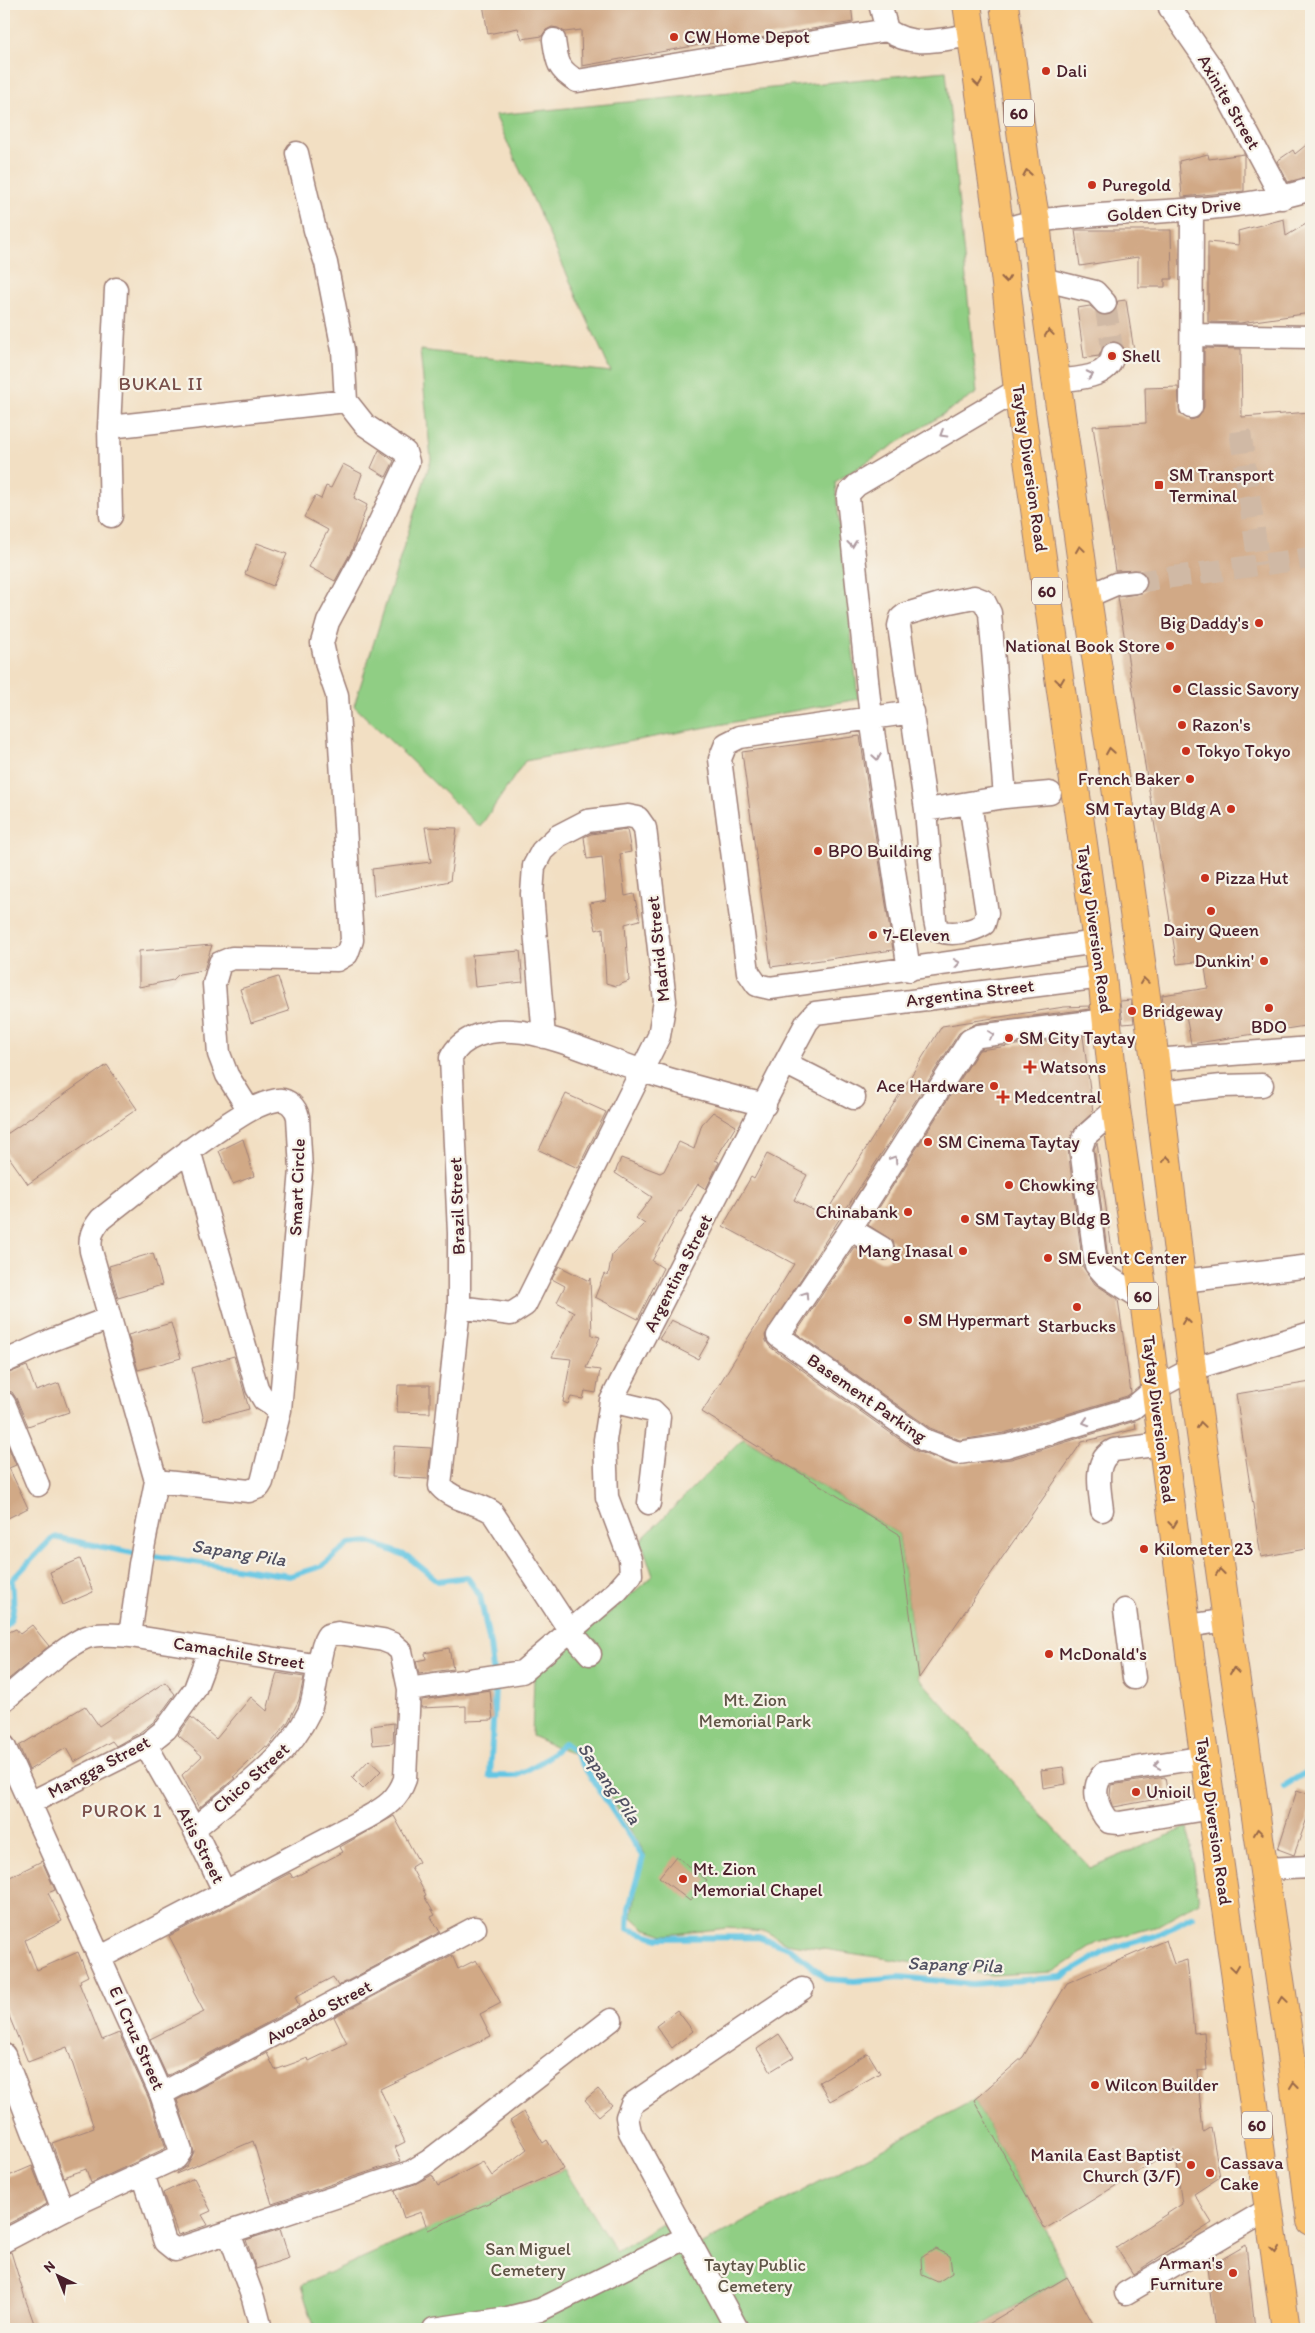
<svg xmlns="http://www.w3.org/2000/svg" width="1315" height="2333" viewBox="0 0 1315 2333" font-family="Itim,sans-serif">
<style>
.green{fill:#90ce84;stroke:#6d7658}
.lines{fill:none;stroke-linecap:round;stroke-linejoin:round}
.stream{stroke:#65c6e3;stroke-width:6}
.building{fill:#d1a986}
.minor-tunnel{stroke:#d0b9a5;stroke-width:22;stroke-dasharray:22 11;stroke-linecap:butt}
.minor-casing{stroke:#9e7f77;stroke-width:25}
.major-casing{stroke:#9e7f77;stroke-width:30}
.minor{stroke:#fff;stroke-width:22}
.major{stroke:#f8bf6c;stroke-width:28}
.oneway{stroke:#986748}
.oneway2{stroke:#ae9aa0}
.poi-dot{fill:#c8321e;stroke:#f7f3e8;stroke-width:2}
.labels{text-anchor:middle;stroke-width:4.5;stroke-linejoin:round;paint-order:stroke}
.shield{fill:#f7f3e8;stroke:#7e5f64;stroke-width:1}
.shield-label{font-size:16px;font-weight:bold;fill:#4a1f2b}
.poi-label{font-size:18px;fill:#4a1f2b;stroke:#f7f3e8;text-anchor:start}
.street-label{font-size:18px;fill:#4a1f2b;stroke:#f7f3e8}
.park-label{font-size:18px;fill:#5f5446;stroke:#f7f3e8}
.neighbourhood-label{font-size:19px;letter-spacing:1px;fill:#794f4b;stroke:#f7f3e8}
.water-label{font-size:19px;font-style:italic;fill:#525162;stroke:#f7f3e8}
</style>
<rect width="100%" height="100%" fill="#f7f3e8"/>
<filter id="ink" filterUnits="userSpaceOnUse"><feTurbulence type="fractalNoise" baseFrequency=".02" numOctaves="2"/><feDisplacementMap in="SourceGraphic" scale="10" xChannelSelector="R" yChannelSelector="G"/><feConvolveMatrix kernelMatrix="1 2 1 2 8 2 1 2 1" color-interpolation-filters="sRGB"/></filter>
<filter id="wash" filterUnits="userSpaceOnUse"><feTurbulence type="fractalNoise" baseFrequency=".0096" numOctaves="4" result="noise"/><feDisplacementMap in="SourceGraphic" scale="20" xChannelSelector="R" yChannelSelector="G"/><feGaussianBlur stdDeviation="1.12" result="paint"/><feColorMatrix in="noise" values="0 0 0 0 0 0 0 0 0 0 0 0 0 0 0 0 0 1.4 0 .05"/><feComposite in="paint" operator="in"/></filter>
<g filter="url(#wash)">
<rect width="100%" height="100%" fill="#f2dfc3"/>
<path class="green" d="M946,71l31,322 -142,89 23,217 -333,62 -45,66 -126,-121 77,-247 -11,-109 191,22 -116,-257z
M743,1438l156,96 20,144 171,190 98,-41 11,75 -44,25 -58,16 -44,29 -62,3 -205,-32 -21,-12 -38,-3 -62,7 -21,-7 -12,-11 6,-39 7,-24 -55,-92 -58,-26 2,-60 119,-100 -12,-36z
M974,2100l71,129 22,48 -91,52h-661l-14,-44 263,-116 52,83 51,-31 18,32z"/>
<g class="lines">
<path class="stream" d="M4,1628c13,-12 9,-31 8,-48l41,-43 80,16 157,23 32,-10 27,-22 20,-2 38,14 31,25 29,-4 13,19 10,48 5,44 -5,88h26l27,-15 21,-18 10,8 69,106 -14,51 -1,21 30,9 100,-1 33,12 36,30 27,2 46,-4 72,7 90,-7 48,-28 45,-13 37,-19
M1284,1786l27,-17"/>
</g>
<g id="blocks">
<path class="building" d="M483,4h368l2,18 -87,15 -67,8 -117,21 -1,-36 -16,2 -7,-4 -6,-1 -6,3 -4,6 -20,3 -4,-11 -30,6z
M1311,141v35l-23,6 -11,-21 16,-11 2,4z
M1208,154l1,5 35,-5v37l-62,6 -3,-36z
M1284,219l2,17 25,-15v92l-71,10 -32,-1v-80l31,3 -1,-14z
M1075,230h96l1,49h-7v8h-27v-30l-58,9z
M1126,300l8,51 -8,1 -4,-7 -12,-4 -6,4 -5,11 -15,2 -7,-50 13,-2 11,9 6,1 7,-4 4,-11z
M1204,348l37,1 1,68 69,-5v613l-120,19 -5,-29 -21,3 -3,-23 46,-7 -4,-27 -27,3 -59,-367 24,-4 5,-5 1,-8 -3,-6 -5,-4 -25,1 -22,-145 53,-3 -1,-35 33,-1 2,27 10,6 8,-2 6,-11z
M379,450l15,11 -8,16 -15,-9z
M343,464l19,10 -8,24 13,7 -15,45 -17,31 -26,-14 19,-37 -24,-13 11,-21 6,3 5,-13 5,2z
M257,543l30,11 -14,32 -28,-12z
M860,736l33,214 -122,17 -29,-215z
M425,827l32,1 -7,53 -76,15 -2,-27 59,-7z
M627,829l4,23 -11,2 5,42 9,-2 6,26 -15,4 4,57 -13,5 -10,-3 -3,-55 -7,2 -6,-27 16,-3 -4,-43 -15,2 -3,-22 7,-3z
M212,945l-8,25 -25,4 -6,6 -34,7v-36z
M520,951l3,31 -48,5 -3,-32z
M278,977l11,34 -38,12 -11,-34z
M1131,1000l3,23 -11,1 -3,-23z
M1089,1006l1,3 -113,14 -18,10 -194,302 1,6 4,6 146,104 38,14 57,-6 124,-38 1,8 -54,13 -163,236 -20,-144 -197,-122 92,-148 -71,-38 28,-49 3,2 13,-25 40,21 -13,25 30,16 118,-190 122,-19z
M1083,1036l10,76 -20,19 -5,18 15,118 12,17 23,15 13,94 -4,3 -123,37 -44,7 -30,-12 -134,-95 58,-86 27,14 7,-1 5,-5 2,-7 -2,-7 -25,-16 111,-175z
M107,1065l30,44 -109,75 -24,-34v-14z
M566,1094l40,18 -28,56 -39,-18z
M713,1112l23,14 -21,34 4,2 -13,27 -8,-5 -17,28 -2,-1 -27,50 11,7 -25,51 -43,-22 9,-23 4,2 4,-21 33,-31 -9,-6 16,-21 -37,-24 6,-15 39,15 4,-2 15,-29 15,7 8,-25z
M243,1139l11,37 -21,8 -14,-33z
M1097,1143l17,122 -6,-6 -14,-110z
M153,1253l9,32 -44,13 -9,-32z
M559,1266l30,15 1,-3 2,57 8,2 -14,31 14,2 -4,23 -11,-2 -2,8 -12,-2 -3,7 -5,-2 8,-43 -19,-2 22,-45 -17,-10 8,-16 -13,-7z
M671,1320l39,18 -12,21 -39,-20z
M171,1323l10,35 -43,12 -10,-35z
M234,1356l15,53 -45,12 -12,-53z
M27,1366l9,25 23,-8 10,29 -41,14 -12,-28 -4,-6 -8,-2v-15z
M1311,1382v166l-50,9 -25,-163z
M398,1385h32v28l-33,-1z
M4,1437l12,28 -7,3 19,40 -24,12z
M394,1446l37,2 -3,31 -36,-2z
M80,1559l13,33 -30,13 -13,-33z
M32,1625l17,21 -45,37v-49l12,-5 4,5z
M449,1648l4,21 -34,5 -3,-13 10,-2 -1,-6z
M277,1673l27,4 -5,23 -11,22 -21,26 -2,-1 -32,30 2,1 -36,30 -17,-33 20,-19 -24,-21 13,-18 25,22 35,-42 16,14z
M165,1682l10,12 -19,26 -17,13 -23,13 -4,-5 -38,21 -8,-14 -37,22 -10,-24 66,-40 14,20z
M490,1690l3,30 -27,1v-15l-45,2 1,-8z
M394,1723l-1,20 -20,2 -2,-19z
M369,1760l12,11 -18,18 -11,-11z
M1063,1767l3,17 -23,4 -2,-18z
M1165,1777l3,20 -54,10 -1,-2 -3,-9 1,-11z
M1297,1790l14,5v12l-17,48 -16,-6z
M394,1816l25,46 -8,5 15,28 -2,1 11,19 -4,2 9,15 -102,54 -5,-9 -38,20 4,9 -132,70 -17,-37 54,-27 -11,-21 2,-1 -6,-16 -20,-38 121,-63 3,5 50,-26 -3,-5z
M676,1856l31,24 -17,21 -31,-24z
M42,1861l13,29 -7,3 14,28 -37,19 12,30 41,-18 10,24 -8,4 1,2 -2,1 23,57 17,-7 30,66 17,49 -75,35 -5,-14 -22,8 -12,-34 42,-15 -27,-81 -39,15 -24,-58v-124z
M1166,1940l8,24 13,-4 7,73 10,-1 3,38 -10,1 6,61 8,-5 9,50 -26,17 18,29 -79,51 -17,-27 66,-43 -8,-54 -129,79 -71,-129 49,-43 44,-74z
M452,1955l6,14 18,-9 25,43 -21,11 11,22 -111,53 25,53 -10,5 6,14 -129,43 -19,-63 -77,33v-1l11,-7 7,-14 -17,-52 90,-47 8,17 33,-12 1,3 38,-18 -13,-26z
M677,2010l16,21 -21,17 -16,-22z
M779,2034l15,23 -23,14 -14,-22z
M868,2053l12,20 -50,28 -11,-19z
M598,2089l14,16 -13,11 -14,-16z
M524,2112l19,31 4,-3 17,29 -136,61 -7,-18 -17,6 -9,-27 20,-7 17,-9 6,11 45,-24 9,14 35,-27 -17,-28z
M32,2166l15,38 -43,22v-48z
M194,2178l17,33 -9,4 6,10 -30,10 -15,-42z
M280,2229l9,29 -33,11 -10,-29z
M1246,2245l9,84h-40l-8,-61z
M935,2249l15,7 2,17 -14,9 -16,-7 -1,-17z
M11,2252l14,46 11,31h-32v-75z
M1067,2277l29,52h-117z"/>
</g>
</g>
<g filter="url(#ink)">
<use href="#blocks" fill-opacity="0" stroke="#9e7f77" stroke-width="1"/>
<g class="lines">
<path class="minor-tunnel" d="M1105,303l8,51
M1240,431l19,134
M1135,582l176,-24"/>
<defs>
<path id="minor" d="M880,4l7,26c27,19 54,9 84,5
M1170,8l45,65 67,125
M554,40c3,21 3,29 23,41l310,-51
M297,153l18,77 11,33 17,87 3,51
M1000,231c12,-4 25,-8 37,-10 92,-13 185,-4 274,-32
M1042,279l53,13 10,11
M1192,335l119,2
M1056,381c20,-3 54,-2 57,-27
M1191,407l1,-196
M109,427l7,-138
M111,516l-2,-89 237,-26 19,24 40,27 3,10 -42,89 -38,71 -6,21 5,23 10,29 15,245 -5,14 -10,6 -105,-2 -12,5 -6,21 5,70 8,21 22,35
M1086,597l30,-13 19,-2
M913,712l-173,25 -14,7 -6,15 28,213 9,13 13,3 327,-46
M970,803l17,110 -3,11c-13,8 -33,12 -47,6l-2,-10 -9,-110 -27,-184 2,-8 5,-4 34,-10 34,-7 10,4 6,12 15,184
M926,810l79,-13 45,-4
M909,970l-38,-252 -23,-220 1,-5 8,-8 161,-95
M1107,1020l-128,16 -9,4 -120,189 -72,107 146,104 34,13 49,-7 126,-38 22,-19 37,-20 119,-36
M1155,1060l156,-12
M785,1063l69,35
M1159,1093l63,-7 40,-1
M1116,1109l-31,27 -4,12 15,117 9,10 39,25
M189,1150l68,238 7,12 16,10
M850,1229l32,19
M1182,1281l129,-15
M459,1307l52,7 14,-9 134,-269 6,-35 -20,-173 -7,-10 -10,-2 -41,5 -29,15 -16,15 -8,15 -2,28 12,143
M4,1362l48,-22 58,-22
M611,1401l42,10 6,6 -10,86
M4,1403l34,82
M1102,1510c-2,-21 -10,-49 12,-60l49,-6
M1125,1610l9,68
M1188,1626l39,-6
M130,1636l10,-72 16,-83 -65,-230c-2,-14 1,-21 10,-32 39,-30 77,-62 119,-90 17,-11 35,-25 57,-29 11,-2 19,8 21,17l3,53 -21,240 -18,72 -3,5 -10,4 -93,-10
M590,1654l-20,-23 -78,-119c-17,-11 -39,-11 -52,-26l19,-179v-74l-8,-175c10,-22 39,-29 62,-27 37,2 90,27 127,39 41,14 83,24 125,35
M409,1689l113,-17 95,-81 14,-16 -1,-16 -23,-62 -2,-57 6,-39 174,-338 22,-41 8,-9 287,-36
M4,1700c20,-16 61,-55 83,-63 13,-4 29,-2 43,-1l190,30
M146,1745l48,84 31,64
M4,1746l157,348 20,57 -5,7 -113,52 -59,31
M1205,1757l-101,16c-14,14 -7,36 5,49l10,1 93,-15
M30,1803l116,-58 20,-16 29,-40 15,-40
M1263,1869l48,-2
M101,1957l267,-140c18,-10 30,-18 37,-38l4,-90 -8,-38 -8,-7 -10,-4 -45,-7 -10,2c-10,11 -11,59 -19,77 -23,49 -75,82 -115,117
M4,2055l59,155
M161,2094l314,-166
M143,2174l22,68 10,8 236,-78 18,-11 182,-141
M229,2233l24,65 8,31
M1126,2293l143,-84
M434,2329l74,-11 32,-8 147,-73
M737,2329l-107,-197 -3,-15 5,-13 170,-115"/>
<path id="major" d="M967,4l33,227 18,159 84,587 14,132 28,191 48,370 94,659
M1004,4l22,164 10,53 6,58 42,299 35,229 36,253 37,309 35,251 63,428 21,173"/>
</defs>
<use href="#minor" class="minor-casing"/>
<use href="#major" class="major-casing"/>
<use href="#minor" class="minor"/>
<use href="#major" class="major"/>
</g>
<defs><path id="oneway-chevron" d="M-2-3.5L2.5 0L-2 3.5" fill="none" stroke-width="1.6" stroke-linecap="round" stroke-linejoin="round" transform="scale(1.25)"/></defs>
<g class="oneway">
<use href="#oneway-chevron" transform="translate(978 83) rotate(82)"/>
<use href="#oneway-chevron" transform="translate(1027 173) rotate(-100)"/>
<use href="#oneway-chevron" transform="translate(1006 279) rotate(84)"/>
<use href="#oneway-chevron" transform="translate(1049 333) rotate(-98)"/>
<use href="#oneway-chevron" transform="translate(1080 549) rotate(-98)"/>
<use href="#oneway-chevron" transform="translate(1060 681) rotate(82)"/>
<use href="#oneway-chevron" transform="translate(1110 751) rotate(-99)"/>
<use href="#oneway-chevron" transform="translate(1144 981) rotate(-98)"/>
<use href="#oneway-chevron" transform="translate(1167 1159) rotate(-97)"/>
<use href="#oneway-chevron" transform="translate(1186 1321) rotate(-97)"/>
<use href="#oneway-chevron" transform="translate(1201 1425) rotate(-98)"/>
<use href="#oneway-chevron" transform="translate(1173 1524) rotate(83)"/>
<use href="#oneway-chevron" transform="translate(1220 1572) rotate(-97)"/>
<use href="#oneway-chevron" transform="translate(1234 1671) rotate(-98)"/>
<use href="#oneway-chevron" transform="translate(1258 1832) rotate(-98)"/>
<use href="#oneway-chevron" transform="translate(1235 1968) rotate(82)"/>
<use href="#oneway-chevron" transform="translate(1283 2000) rotate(-98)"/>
<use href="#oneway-chevron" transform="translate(1294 2085) rotate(-97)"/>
<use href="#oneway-chevron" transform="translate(1275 2250) rotate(82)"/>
</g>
<g class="oneway2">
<use href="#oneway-chevron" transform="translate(1090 375) rotate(-12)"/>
<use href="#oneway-chevron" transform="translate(943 434) rotate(149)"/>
<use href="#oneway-chevron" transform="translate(852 544) rotate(84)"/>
<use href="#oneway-chevron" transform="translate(877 757) rotate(81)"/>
<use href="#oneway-chevron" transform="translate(957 963) rotate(-8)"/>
<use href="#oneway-chevron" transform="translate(991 1035) rotate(-7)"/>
<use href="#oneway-chevron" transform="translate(894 1159) rotate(-58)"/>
<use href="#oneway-chevron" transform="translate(805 1295) rotate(-56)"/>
<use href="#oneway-chevron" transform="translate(1086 1422) rotate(163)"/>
<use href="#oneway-chevron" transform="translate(1157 1765) rotate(171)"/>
</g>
</g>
<g class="poi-dot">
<circle cx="674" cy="37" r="5"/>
<circle cx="1046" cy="71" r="5"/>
<circle cx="1092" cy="185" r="5"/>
<circle cx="1112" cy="356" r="5"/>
<rect x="1154" y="480" width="10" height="10" rx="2.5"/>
<circle cx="1259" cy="623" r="5"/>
<circle cx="1170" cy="646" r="5"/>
<circle cx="1177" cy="689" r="5"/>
<circle cx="1182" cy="725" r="5"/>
<circle cx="1186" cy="751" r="5"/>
<circle cx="1190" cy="779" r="5"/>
<circle cx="1231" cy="809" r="5"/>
<circle cx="818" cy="851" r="5"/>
<circle cx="1205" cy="878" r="5"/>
<circle cx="1211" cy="911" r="5"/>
<circle cx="873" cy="935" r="5"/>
<circle cx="1264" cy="961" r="5"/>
<circle cx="1269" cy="1008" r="5"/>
<circle cx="1132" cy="1011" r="5"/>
<circle cx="1009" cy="1038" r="5"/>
<path d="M1027.5 1059.5h5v5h5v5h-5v5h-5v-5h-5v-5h5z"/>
<circle cx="994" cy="1086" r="5"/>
<path d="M1000.5 1089.5h5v5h5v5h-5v5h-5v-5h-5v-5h5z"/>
<circle cx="928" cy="1142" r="5"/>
<circle cx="1009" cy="1185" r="5"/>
<circle cx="908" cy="1212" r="5"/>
<circle cx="965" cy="1219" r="5"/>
<circle cx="963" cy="1251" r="5"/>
<circle cx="1048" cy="1258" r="5"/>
<circle cx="1077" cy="1307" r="5"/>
<circle cx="908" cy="1320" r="5"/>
<circle cx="1144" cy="1549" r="5"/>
<circle cx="1049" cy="1654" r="5"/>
<circle cx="1136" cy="1792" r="5"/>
<circle cx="683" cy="1879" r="5"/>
<circle cx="1095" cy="2085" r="5"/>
<circle cx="1191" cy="2165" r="5"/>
<circle cx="1210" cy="2173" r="5"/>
<circle cx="1233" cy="2273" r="5"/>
</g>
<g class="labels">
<g class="shield">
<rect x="1004" y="99.5" width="30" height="27" rx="4"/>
<rect x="1032" y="577.5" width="30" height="27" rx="4"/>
<rect x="1128" y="1282.5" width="30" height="27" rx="4"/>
<rect x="1242" y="2111.5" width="30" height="27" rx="4"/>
</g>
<g class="shield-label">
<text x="1019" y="119">60</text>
<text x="1047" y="597">60</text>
<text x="1143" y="1302">60</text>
<text x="1257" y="2131">60</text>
</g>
<g class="poi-label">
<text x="684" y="43">CW Home Depot</text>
<text x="1056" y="77">Dali</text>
<text x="1102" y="191">Puregold</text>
<text x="1122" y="362">Shell</text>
<text x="1169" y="481">SM Transport<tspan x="1169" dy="21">Terminal</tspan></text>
<text x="1249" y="629" text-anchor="end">Big Daddy's</text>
<text x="1160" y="652" text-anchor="end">National Book Store</text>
<text x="1187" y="695">Classic Savory</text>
<text x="1192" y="731">Razon's</text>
<text x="1196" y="757">Tokyo Tokyo</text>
<text x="1180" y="785" text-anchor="end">French Baker</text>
<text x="1221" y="815" text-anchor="end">SM Taytay Bldg A</text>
<text x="828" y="857">BPO Building</text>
<text x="1215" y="884">Pizza Hut</text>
<text x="1211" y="936" text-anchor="middle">Dairy Queen</text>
<text x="883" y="941">7-Eleven</text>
<text x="1254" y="967" text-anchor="end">Dunkin'</text>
<text x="1142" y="1017">Bridgeway</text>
<text x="1269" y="1033" text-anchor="middle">BDO</text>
<text x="1019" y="1044">SM City Taytay</text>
<text x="1040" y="1073">Watsons</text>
<text x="984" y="1092" text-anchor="end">Ace Hardware</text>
<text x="1014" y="1103">Medcentral</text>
<text x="938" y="1148">SM Cinema Taytay</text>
<text x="1019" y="1191">Chowking</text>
<text x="898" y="1218" text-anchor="end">Chinabank</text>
<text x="975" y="1225">SM Taytay Bldg B</text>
<text x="953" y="1257" text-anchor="end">Mang Inasal</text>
<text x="1058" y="1264">SM Event Center</text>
<text x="918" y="1326">SM Hypermart</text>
<text x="1077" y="1332" text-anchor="middle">Starbucks</text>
<text x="1154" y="1555">Kilometer 23</text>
<text x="1059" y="1660">McDonald's</text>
<text x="1146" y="1798">Unioil</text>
<text x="693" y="1875">Mt. Zion<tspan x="693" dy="21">Memorial Chapel</tspan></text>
<text x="1105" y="2091">Wilcon Builder</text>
<text x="1181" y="2161" text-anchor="end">Manila East Baptist<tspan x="1181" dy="21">Church (3/F)</tspan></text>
<text x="1220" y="2169">Cassava<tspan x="1220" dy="21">Cake</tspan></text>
<text x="1223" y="2269" text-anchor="end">Arman's<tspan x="1223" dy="21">Furniture</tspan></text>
</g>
<g class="street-label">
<text transform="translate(1229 102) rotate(60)" y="6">Axinite Street</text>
<text transform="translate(1174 210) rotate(-5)" y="6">Golden City Drive</text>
<text transform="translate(1030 468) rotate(82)" y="6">Taytay Diversion Road</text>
<text transform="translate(1095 929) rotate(82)" y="6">Taytay Diversion Road</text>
<text transform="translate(658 949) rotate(-96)" y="6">Madrid Street</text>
<text transform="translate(970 993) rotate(-7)" y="6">Argentina Street</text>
<text transform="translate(297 1187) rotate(-88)" y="6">Smart Circle</text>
<text transform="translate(457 1206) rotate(-92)" y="6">Brazil Street</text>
<text transform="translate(678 1273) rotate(-63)" y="6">Argentina Street</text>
<text transform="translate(867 1398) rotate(35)" y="6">Basement Parking</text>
<text transform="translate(1159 1419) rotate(83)" y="6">Taytay Diversion Road</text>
<text transform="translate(239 1653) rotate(9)" y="6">Camachile Street</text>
<text transform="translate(99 1767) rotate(-28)" y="6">Mangga Street</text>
<text transform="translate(251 1778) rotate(-42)" y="6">Chico Street</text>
<text transform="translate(1214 1821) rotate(82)" y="6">Taytay Diversion Road</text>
<text transform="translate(201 1845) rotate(63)" y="6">Atis Street</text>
<text transform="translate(319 2012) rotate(-28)" y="6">Avocado Street</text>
<text transform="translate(137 2038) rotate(66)" y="6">E I Cruz Street</text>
</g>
<g class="park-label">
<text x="755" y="1706">Mt. Zion<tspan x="755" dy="21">Memorial Park</tspan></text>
<text x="528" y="2255">San Miguel<tspan x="528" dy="21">Cemetery</tspan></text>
<text x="755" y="2271">Taytay Public<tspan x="755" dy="21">Cemetery</tspan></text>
</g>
<g class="neighbourhood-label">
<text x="161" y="390">BUKAL II</text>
<text x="122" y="1817">PUROK 1</text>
</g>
<g class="water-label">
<text transform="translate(239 1552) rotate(9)" y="7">Sapang Pila</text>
<text transform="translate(610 1783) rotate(55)" y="7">Sapang Pila</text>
<text transform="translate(955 1964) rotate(2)" y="7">Sapang Pila</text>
</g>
</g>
<rect width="1315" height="2333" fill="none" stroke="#f7f3e8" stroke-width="20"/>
<g transform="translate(58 2276) rotate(317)" stroke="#f7f3e8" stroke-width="4" paint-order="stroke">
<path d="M0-4L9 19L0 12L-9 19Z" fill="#4a1f2b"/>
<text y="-8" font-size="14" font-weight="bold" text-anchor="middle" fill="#4a1f2b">N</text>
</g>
</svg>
